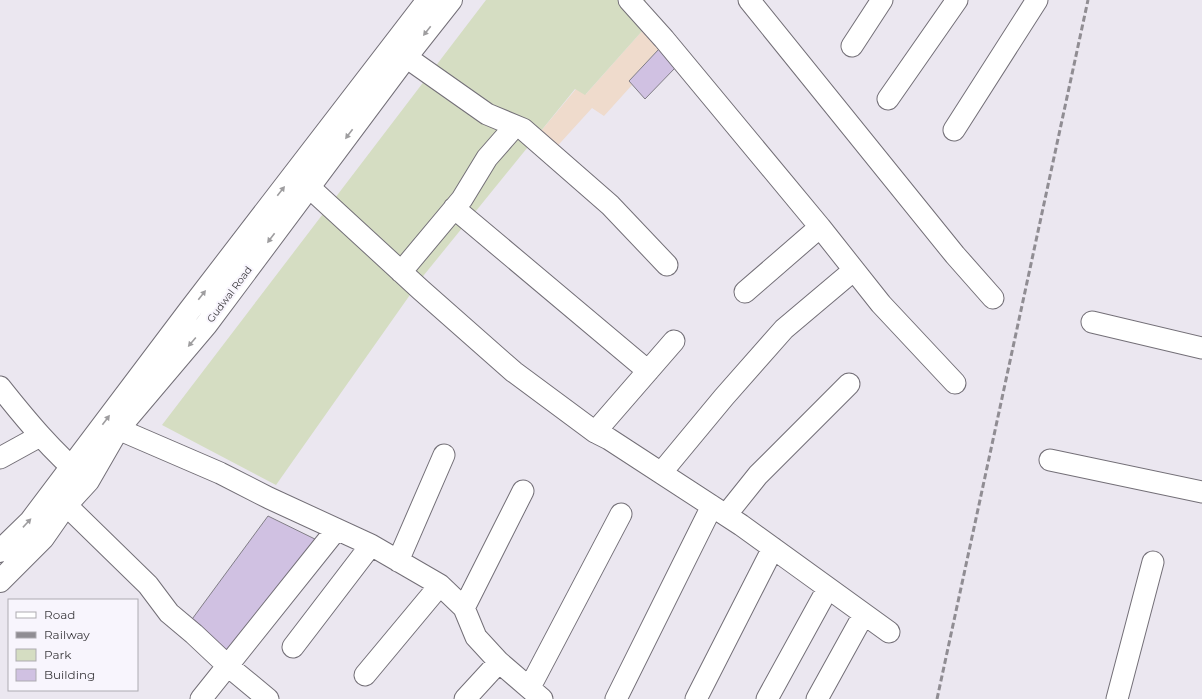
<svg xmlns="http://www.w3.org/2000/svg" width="1202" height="699" viewBox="0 0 1202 699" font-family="Montserrat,sans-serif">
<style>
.commercial{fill:#efdbcc}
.green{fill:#d5ddc2}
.building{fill:#d0c1e2;stroke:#817e86}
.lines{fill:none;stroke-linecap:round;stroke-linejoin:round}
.minor-casing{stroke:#736f77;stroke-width:23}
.major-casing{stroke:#736f77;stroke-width:24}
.minor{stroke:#fff;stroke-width:21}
.major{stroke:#fff;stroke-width:22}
.rail{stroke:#908d93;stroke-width:3;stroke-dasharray:6 3;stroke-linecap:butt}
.oneway{fill:#9e9d9f}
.labels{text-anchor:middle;stroke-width:4;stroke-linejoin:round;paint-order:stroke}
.street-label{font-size:10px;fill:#3d3b3f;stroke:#f8f5fd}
</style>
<rect width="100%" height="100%" fill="#ebe7f0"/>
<path class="commercial" d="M643,30l16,19 -30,32 3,4 -28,31 -12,-8 -41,45 -15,-16 40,-48 10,5z"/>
<path class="green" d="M486,0h160l-10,15 7,15 -58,65 -10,-6 -151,186 -148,210 -114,-60z"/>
<path class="building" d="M659,49l16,19 -30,31 -16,-18z
M268,516l55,27 -90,121 -46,-38z"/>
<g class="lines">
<defs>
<path id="minor" d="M629,0l35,39 156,188 61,77 74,79
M749,0l206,255 38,43
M852,46l30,-46
M406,57l81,57 36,15 87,76 57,60
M888,99l69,-99
M954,130l83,-130
M309,187l112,103 93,82 81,60 14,7 132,86 148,107
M454,208l194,163
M401,272l61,-73 25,-41 28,-32
M745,292l75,-65
M1092,322l110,26
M0,387c27,34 52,64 85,92
M118,429l102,44 49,25 102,47 69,40 24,23 12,29 23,25 43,37
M595,432l79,-91
M0,458l40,-22
M1050,460l152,32
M661,473l63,-76 60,-68 70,-59
M66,505l82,80 21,28 25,21 34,32 40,33
M726,515l32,-40 91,-91
M398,561l46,-106
M464,608l59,-117
M293,647l78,-102
M365,675l75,-90
M530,687l91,-173
M201,699l135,-169
M465,699l34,-37
M616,699l96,-193
M696,699l77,-151
M767,699l61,-111
M817,699l47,-85
M1117,699l36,-137"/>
<path id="major" d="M0,551l30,-29 159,-211 239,-311
M0,581l43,-43 23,-33 22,-24 30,-52 88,-104 200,-268 45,-57"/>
</defs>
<use href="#minor" class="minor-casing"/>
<use href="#major" class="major-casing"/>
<use href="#minor" class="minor"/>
<use href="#major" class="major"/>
<path class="rail" d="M937,699l151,-699"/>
</g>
<defs><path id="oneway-solid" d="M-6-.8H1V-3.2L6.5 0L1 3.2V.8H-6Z"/></defs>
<g class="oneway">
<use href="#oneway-solid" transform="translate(427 31) rotate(128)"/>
<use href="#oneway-solid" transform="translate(349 134) rotate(127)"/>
<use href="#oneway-solid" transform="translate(281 191) rotate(-52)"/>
<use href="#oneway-solid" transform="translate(271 238) rotate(127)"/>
<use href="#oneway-solid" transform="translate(202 295) rotate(-52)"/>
<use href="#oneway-solid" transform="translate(192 342) rotate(130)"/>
<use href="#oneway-solid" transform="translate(106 420) rotate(-53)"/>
<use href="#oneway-solid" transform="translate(27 523) rotate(-47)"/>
</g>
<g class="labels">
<g class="street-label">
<text transform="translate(229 294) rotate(-53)" y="4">Gudwal Road</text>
</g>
</g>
<rect x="8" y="599" width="130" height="92" fill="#f8f5fd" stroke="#adabb1"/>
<rect x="16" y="612" width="20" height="6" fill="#ffffff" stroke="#adabb1"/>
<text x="44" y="619" font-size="12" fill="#3d3b3f">Road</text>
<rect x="16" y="632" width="20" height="6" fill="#908d93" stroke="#adabb1"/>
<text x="44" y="639" font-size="12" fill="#3d3b3f">Railway</text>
<rect x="16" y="649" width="20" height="12" fill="#d5ddc2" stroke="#adabb1"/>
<text x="44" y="659" font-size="12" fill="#3d3b3f">Park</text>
<rect x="16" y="669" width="20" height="12" fill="#d0c1e2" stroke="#adabb1"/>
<text x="44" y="679" font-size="12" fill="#3d3b3f">Building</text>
</svg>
